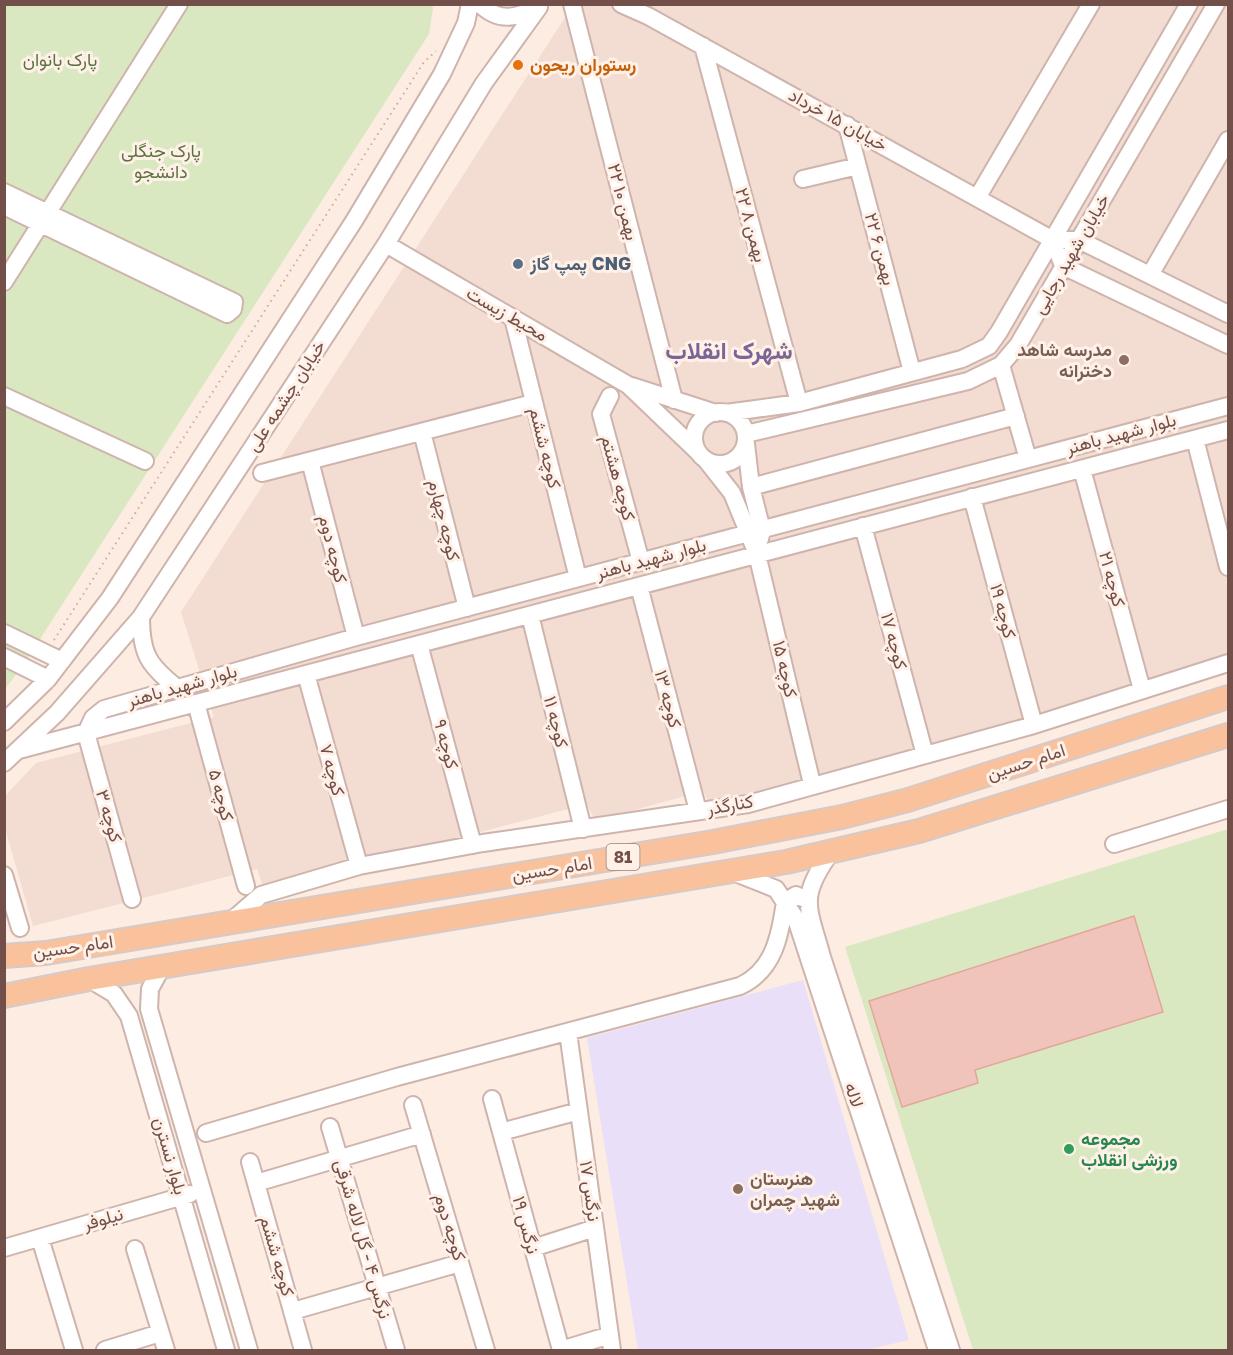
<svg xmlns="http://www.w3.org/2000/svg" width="1233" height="1355" viewBox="0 0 1233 1355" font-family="'Golos Text',Vazirmatn,sans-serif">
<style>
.residential{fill:#f3dcd1}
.education{fill:#e9dff8}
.green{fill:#dae8c1}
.building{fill:#f0c4ba;stroke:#e2a79b;stroke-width:1.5}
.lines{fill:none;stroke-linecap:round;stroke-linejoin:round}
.minor-casing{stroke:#ceb4ac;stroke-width:20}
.major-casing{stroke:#d5cac8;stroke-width:26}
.path{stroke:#d5a79e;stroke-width:2;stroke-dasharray:1.5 4.5;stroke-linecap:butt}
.minor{stroke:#fff;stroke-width:16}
.major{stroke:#f9c29c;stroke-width:22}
.food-dot{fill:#e8710a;stroke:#fff1e8;stroke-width:2}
.service-dot{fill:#5c6f8a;stroke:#fff1e8;stroke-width:2}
.education-dot{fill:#8d6e63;stroke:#fff1e8;stroke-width:2}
.leisure-dot{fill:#2e9e5b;stroke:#fff1e8;stroke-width:2}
.labels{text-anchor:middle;stroke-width:6;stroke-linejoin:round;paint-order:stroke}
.shield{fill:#fff1e8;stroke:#9c8079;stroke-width:1.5}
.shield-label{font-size:16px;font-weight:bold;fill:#724f49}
.park-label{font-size:18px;fill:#59733f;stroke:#fff1e8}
.food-label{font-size:18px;font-weight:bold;fill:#c56008;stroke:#fff1e8;text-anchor:start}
.street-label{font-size:18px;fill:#724f49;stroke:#fff1e8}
.service-label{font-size:18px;font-weight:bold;fill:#4e5e75;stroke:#fff1e8;text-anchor:start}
.education-label{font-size:18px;font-weight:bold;fill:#785e54;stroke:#fff1e8;text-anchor:end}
.leisure-label{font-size:18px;font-weight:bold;fill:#27864d;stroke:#fff1e8;text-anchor:start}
.district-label{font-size:24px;font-weight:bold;fill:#7b6596;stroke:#fff1e8}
</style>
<rect width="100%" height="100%" fill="#fcece2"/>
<path class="residential" d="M573,5h655v652l-210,71 -306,81 -9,-18 -108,30 -8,-17 -323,85 -7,-20 -224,57 -28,-98 -1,-31 32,-34 178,-46 -33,-105z"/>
<path class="education" d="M803,980l106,360 -43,10h-228l-51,-312z"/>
<path class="green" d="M5,5h427l1,3 -4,26 -405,630 -19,25z
M1228,829v521h-255l-128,-403z"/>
<path class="building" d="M1134,916l29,96 -188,58 3,13 -76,24 -33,-106z"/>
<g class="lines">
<defs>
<path id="minor" d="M480,4c19,19 37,14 59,3
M572,4l102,396
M621,4l27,12 405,224h26l149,74
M703,46l96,357
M847,125l65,247
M803,179l55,-13
M4,192l230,110 -1,7 -6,5 -223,-108
M977,198l114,-194
M386,244l242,141 70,67
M1059,255l4,11 165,79
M1150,275l78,-135
M4,282l175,-278
M513,318l65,260
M1001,365l27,94
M632,386l84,27
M4,396l141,65
M610,396l-9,18 40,148
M694 438a26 26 0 1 1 52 0a26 26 0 1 1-52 0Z
M726,413l73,-10 163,-44 27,-13 10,-14 190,-328
M422,432l45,176
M746,434l222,-53 33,-16 17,-20 198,-341
M1195,439l33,128
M746,444l5,43 11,43 -2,9
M706,460l26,33 25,61 55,230
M310,461l46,176
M1082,469l60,221
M262,473l271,-70
M751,487l265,-71
M972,497l62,228
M863,526l62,229
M639,586l59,225
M530,615l53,214
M141,617c0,36 7,48 35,70
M4,633l58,28
M419,644l54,201
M4,657l44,22
M306,674l53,192
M196,703l50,183
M4,722l44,-43 62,-81 244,-377 88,-147 24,-51 4,-19
M19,750l1209,-320
M4,763l53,-50 84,-96 245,-373 98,-161 55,-76
M1114,844l114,-35
M831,852c-33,46 -23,54 -9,105l129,393
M733,872l43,17 20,30 141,431
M4,875l16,53
M132,899l-46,-166 7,-15 11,-9 252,-72 872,-231
M230,922l31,-27 98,-29 124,-23 265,-39 286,-79 194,-62
M162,967l-12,22 -1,20 100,341
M89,979l25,15 15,22 97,334
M568,1032l44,318
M492,1099l69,251 49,-15
M413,1105l73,245
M330,1127l66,223
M501,1132l78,-21
M206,1133l191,-56 343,-91c34,-16 40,-50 45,-84l11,-7 11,5
M250,1162l53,188
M256,1183l166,-49
M40,1238l34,112
M4,1248l186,-54
M533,1248l62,-20
M135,1249l31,101
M293,1311l167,-48
M105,1350l55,-17"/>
<path id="major" d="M4,956l42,-3 667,-111 129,-25 66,-17 320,-103
M4,996l85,-17 697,-117 133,-31 309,-96"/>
</defs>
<use href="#minor" class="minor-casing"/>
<use href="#major" class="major-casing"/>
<path class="path" d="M54,640l370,-578 12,-11"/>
<use href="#minor" class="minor"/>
<use href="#major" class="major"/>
</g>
<circle class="food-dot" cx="518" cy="65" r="6"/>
<circle class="service-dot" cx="518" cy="264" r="6"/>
<g class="education-dot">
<circle cx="1124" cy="360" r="6"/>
<circle cx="738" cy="1189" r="6"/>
</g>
<circle class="leisure-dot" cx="1069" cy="1149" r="6"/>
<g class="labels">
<rect class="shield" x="606.5" y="844" width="33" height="26" rx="4.5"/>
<g class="shield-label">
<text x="623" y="863">81</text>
</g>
<g class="park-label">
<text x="60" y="66">پارک بانوان</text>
<text x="161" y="157">پارک جنگلی<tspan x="161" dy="21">دانشجو</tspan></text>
</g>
<g class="food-label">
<text x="530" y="71">رستوران ریحون</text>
</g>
<g class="street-label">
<text transform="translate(838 120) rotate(29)" y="6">خیابان ۱۵ خرداد</text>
<text transform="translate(623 202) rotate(76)" y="6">۲۲ بهمن ۱۰</text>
<text transform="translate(751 225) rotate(75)" y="6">۲۲ بهمن ۸</text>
<text transform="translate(880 249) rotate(75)" y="6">۲۲ بهمن ۶</text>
<text transform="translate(1071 254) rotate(-60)" y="6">خیابان شهید رجایی</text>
<text transform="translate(507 314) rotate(30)" y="6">محیط زیست</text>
<text transform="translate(286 396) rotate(-57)" y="6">خیابان چشمه علی</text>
<text transform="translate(1121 434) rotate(-15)" y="6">بلوار شهید باهنر</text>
<text transform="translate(545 448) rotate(76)" y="6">کوچه ششم</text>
<text transform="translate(618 478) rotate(75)" y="6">کوچه هشتم</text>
<text transform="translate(444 520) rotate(76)" y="6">کوچه چهارم</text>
<text transform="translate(333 549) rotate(76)" y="6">کوچه دوم</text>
<text transform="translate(651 559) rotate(-15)" y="6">بلوار شهید باهنر</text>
<text transform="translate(1112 579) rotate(75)" y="6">کوچه ۲۱</text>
<text transform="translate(1003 611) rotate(75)" y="6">کوچه ۱۹</text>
<text transform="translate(894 641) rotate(75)" y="6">کوچه ۱۷</text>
<text transform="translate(785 669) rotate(77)" y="6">کوچه ۱۵</text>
<text transform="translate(182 686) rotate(-16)" y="6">بلوار شهید باهنر</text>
<text transform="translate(668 699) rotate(75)" y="6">کوچه ۱۳</text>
<text transform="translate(556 722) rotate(76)" y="6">کوچه ۱۱</text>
<text transform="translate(446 744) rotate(75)" y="6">کوچه ۹</text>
<text transform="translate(1026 762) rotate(-18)" y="6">امام حسین</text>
<text transform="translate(332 770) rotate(75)" y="6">کوچه ۷</text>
<text transform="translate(221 795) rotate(75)" y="6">کوچه ۵</text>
<text transform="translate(730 805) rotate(-10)" y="6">کنارگذر</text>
<text transform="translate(109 816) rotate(74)" y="6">کوچه ۳</text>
<text transform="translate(552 869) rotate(-9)" y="6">امام حسین</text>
<text transform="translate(73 947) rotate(-8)" y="6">امام حسین</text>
<text transform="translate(854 1095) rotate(72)" y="6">لاله</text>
<text transform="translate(170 1156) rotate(74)" y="6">بلوار نسترن</text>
<text transform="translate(590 1191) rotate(82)" y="6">نرگس ۱۷</text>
<text transform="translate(103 1219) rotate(-16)" y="6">نیلوفر</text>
<text transform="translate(526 1225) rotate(75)" y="6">نرگس ۱۹</text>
<text transform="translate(450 1227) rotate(73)" y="6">کوچه دوم</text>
<text transform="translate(363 1239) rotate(74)" y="6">نرگس ۴ - گل لاله شرقی</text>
<text transform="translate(277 1256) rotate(74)" y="6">کوچه ششم</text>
</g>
<g class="service-label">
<text x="530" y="270">پمپ گاز CNG</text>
</g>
<g class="education-label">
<text x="1112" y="356">مدرسه شاهد<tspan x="1112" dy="21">دخترانه</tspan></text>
<text x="750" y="1185" text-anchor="start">هنرستان<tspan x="750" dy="21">شهید چمران</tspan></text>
</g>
<g class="leisure-label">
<text x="1081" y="1145">مجموعه<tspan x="1081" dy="21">ورزشی انقلاب</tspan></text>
</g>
<g class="district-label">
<text x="729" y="359">شهرک انقلاب</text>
</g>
</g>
<rect width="1233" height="1355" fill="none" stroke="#724f49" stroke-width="12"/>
</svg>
